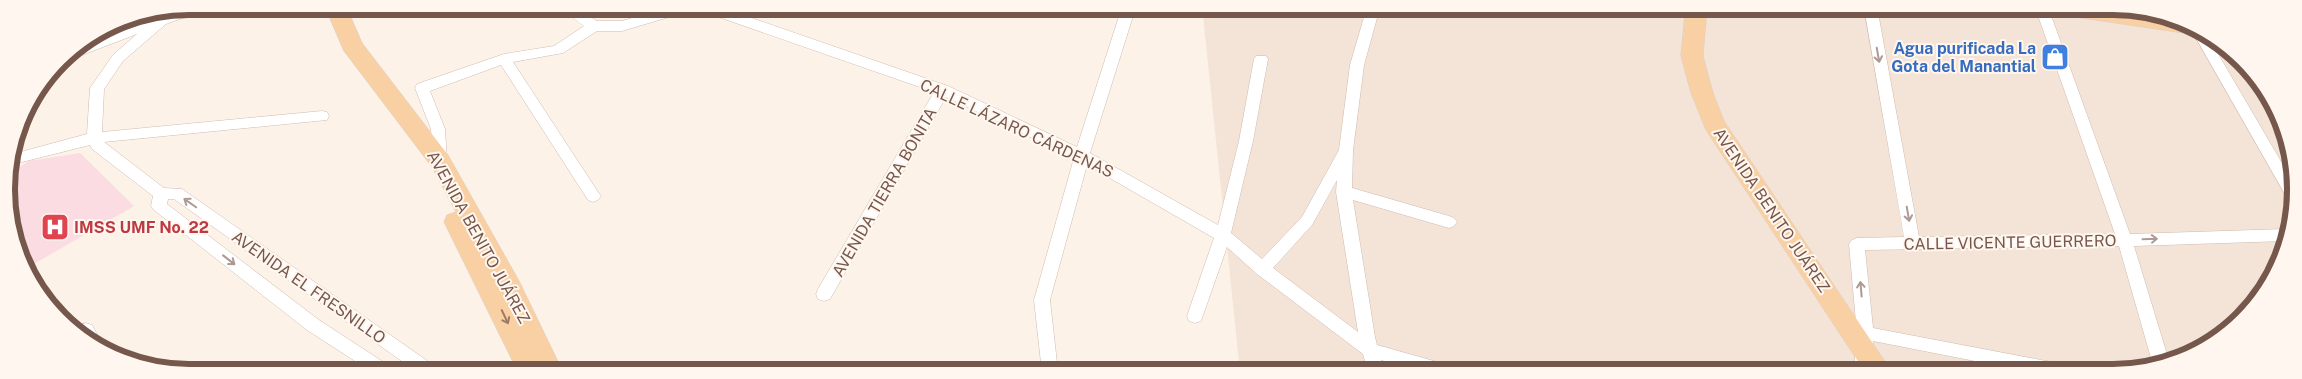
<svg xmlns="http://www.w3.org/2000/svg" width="2302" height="379" viewBox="0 0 2302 379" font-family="'Public Sans',sans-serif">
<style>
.residential{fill:#f4e4d7}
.medical{fill:#fadce2}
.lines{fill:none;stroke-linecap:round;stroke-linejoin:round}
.minor-casing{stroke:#d0bbb0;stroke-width:1}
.primary-casing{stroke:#d9d0cd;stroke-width:1}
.minor{fill:#fff;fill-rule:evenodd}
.primary{fill:#f8d0a3;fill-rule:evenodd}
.oneway{stroke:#ad9a94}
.oneway2{stroke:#9d7b66}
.labels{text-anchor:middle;stroke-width:4;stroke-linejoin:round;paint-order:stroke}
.shop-label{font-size:16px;font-weight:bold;fill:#366cbe;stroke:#fff7ef;text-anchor:end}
.street-label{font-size:16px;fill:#76574c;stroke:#fff7ef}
.health-label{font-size:16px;font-weight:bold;fill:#be3a42;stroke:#fff7ef;text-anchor:start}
.rim{fill:none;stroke:#76574c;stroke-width:6}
</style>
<rect width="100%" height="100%" fill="#fcf2e8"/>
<path class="residential" d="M1202,6l923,1 69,18 56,44 36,62 9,71 -18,68 -35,49 -49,35 -68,18h-885z"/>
<path class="medical" d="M80,153l54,53 -107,62 -11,-20 -8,-74 21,-13z"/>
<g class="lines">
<defs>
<path id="minor" d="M190,6h18l-1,3 -41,15 -43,37 -19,28 -2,43 220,-21 5,1 2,4 -2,4 -223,22 60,46 18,1 254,178 2,5h-21l-243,-173h-6l-1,5 152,116 72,47 2,5h-21l-65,-42 -153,-120 -3,-4 2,-10 -61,-47 -2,-4 -80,20 3,-11 74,-20 3,-46 23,-33 24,-21 -68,26 -5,2 -4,-2 28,-19 68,-24 7,-5z
M557,6h16l24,15h25l51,-15h44l231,80 129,61 43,-134 2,-3h10l2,3 -44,140 128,72 21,-84 15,-82 2,-3h10l2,3 -15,82 -22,92 31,26 40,-42 37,-67 11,-85 17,-58h13l-16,58 -11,85 -1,38 97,28 5,2 3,4 -3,4 -5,2 -96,-28 22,137 2,8 71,20 6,2 2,5h-32l-43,-12 3,12h-16l-5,-18 -106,-80 -30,-27 -26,74 -6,2 -6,-2 -2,-5 27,-78 -127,-73 -37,135 8,72h-16l-8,-72 40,-142 -128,-61 -116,202 -6,2 -6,-2 -2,-5 2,-5 116,-197 -227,-79 -21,-1 -64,19h-25l-34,22 -50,9 85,130 3,4 -3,4 -5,2 -5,-2 -87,-135 -71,26 15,38 2,32 -2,4 -5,2 -5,-2 -2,-4 -2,-32 -16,-41 2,-4 87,-30 50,-8 30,-20zM1337,180l-1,12 22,140 -85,-64 39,-43z
M1864,7h13l42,230 196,-3 -80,-227h13l82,227 156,-5h2l-3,12 -151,5 35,115 -16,4 -34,-119 -254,4 8,78 194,37 6,2 2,5h-44l-158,-31 -3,31h-16l3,-39 -8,-89 3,-4 5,-2 47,-1z
M2188,24l6,1 13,10 86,147 2,23 -5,-2z
M86,323l6,2 9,17 -2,5 -21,-16 2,-6z"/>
<path id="primary" d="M325,6h21l16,37 86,112 71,126 44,91h-45l-74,-150 3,-7 9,-3 -24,-45 -88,-116z
M1686,7h21l-4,49 10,37 11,28 168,251h-27l-159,-242 -15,-37 -10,-37z
M2045,7c44,0 123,-1 159,26l-7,2 -142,-21 -7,-2z"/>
</defs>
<use href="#minor" class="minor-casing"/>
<use href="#primary" class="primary-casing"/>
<use href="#minor" class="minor"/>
<use href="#primary" class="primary"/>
</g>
<defs><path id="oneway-shaft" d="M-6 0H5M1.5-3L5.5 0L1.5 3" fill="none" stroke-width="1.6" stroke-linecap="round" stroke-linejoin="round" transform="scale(1.25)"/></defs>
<g class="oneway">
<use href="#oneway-shaft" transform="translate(1878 55) rotate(80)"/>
<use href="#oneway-shaft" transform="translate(190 203) rotate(-145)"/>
<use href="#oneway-shaft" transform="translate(1908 214) rotate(80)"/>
<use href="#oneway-shaft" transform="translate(2150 239) rotate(-2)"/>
<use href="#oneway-shaft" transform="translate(229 260) rotate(38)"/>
<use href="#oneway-shaft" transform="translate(1861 289) rotate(-95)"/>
</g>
<use class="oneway2" href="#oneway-shaft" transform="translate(505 317) rotate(65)"/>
<defs>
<symbol id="shop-square" viewBox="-11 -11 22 22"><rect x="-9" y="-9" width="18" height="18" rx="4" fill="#3f7fe0" stroke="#fff7ef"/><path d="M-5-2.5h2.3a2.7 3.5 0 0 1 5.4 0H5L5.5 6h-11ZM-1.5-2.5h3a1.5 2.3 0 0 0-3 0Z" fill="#fff"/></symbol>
<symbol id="hospital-square" viewBox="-11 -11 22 22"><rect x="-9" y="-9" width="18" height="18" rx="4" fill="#e0444e" stroke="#fff7ef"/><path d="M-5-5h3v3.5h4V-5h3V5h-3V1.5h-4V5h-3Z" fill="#fff"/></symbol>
</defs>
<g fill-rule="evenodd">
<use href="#shop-square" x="2039" y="41" width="32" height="32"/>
<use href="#hospital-square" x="39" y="211" width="32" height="32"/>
</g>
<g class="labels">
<g class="shop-label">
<text x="2036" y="54">Agua purificada La<tspan x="2036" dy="18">Gota del Manantial</tspan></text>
</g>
<g class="street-label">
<text transform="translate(1017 128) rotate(25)" y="6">CALLE LÁZARO CÁRDENAS</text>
<text transform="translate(884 192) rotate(-60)" y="6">AVENIDA TIERRA BONITA</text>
<text transform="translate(1772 210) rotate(56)" y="6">AVENIDA BENITO JUÁREZ</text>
<text transform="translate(479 237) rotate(61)" y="6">AVENIDA BENITO JUÁREZ</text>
<text transform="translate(2010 242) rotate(-1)" y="6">CALLE VICENTE GUERRERO</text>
<text transform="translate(309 287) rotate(35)" y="6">AVENIDA EL FRESNILLO</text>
</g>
<g class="health-label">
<text x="74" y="233">IMSS UMF No. 22</text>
</g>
</g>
<path d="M0 0H2302V379H0ZM189 15H2113A174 174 0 0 1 2287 189V190A174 174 0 0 1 2113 364H189A174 174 0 0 1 15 190V189A174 174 0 0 1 189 15Z" fill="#fff7ef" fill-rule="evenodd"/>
<path class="rim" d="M189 15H2113A174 174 0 0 1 2287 189V190A174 174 0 0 1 2113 364H189A174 174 0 0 1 15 190V189A174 174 0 0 1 189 15Z"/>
</svg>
